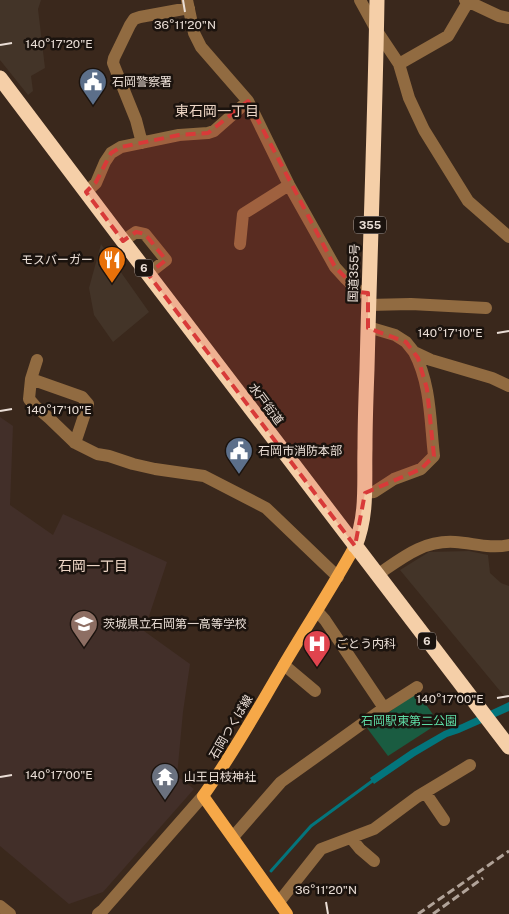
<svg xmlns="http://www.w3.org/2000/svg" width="509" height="914" viewBox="0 0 509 914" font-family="'Public Sans','Noto Sans JP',sans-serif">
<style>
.commercial{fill:#433428}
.education{fill:#422f29}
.green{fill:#1a5c41}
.water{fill:#03757c}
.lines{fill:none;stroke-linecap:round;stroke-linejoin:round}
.stream{stroke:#03757c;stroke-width:3}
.minor{stroke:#916b41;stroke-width:12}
.major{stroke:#f6a848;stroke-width:12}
.highway{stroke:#f5cfa8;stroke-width:15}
.rail{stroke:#b1a399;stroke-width:3;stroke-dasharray:8 4;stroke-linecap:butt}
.marked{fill:#d83a39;fill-opacity:0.2;stroke:#d83a39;stroke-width:4;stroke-dasharray:10 6;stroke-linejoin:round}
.ticks{fill:none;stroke:#eaded6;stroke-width:2}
.labels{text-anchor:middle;stroke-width:5;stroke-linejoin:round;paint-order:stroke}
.shield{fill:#1b130e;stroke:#aca19a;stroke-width:1}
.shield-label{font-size:11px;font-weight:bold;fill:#eaded6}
.poi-label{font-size:12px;fill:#eaded6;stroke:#1b130e;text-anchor:start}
.street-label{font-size:12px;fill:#eaded6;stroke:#1b130e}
.park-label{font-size:12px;fill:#5edca5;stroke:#1b130e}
.neighbourhood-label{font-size:14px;fill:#ecd5c5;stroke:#1b130e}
.ticks-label{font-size:12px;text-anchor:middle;fill:#eaded6;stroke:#1b130e;stroke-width:5;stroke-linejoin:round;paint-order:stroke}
</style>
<rect width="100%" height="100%" fill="#3a281c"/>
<path class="commercial" d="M0,0h41l-3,9 7,59 -14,8 2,15 -5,4 -28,-35z
M101,244l48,68 -36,30 -19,-27 -5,-27z
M469,551l19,4 2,18 11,10 8,3v110l-4,1 -105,-127 29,-18z"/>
<path class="education" d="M0,417l13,9 -3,79 43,30 10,-21 104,48 -23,69 46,33 -7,48 -6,64 17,13 -91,103 -34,12 -69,-58z"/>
<path class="green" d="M417,692l22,31 -51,33 -21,-28z"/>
<path class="water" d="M509,702v9l-50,22 -12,4 -32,19 -41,28 -4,-6 41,-28 33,-19 18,-7z"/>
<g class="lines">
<path class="stream" d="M271,871l40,-45 64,-47"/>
<path class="minor" d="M187,0l7,33 7,14 47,54 41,84 46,82 10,11 15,14 8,1
M360,0l17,31 22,33 10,34 15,32 44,71 41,36
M465,0l34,16 10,2
M399,64l49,-28 20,-34
M142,143l-6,-23 -23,-57 1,-5 16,-33 4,-6 6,-2 49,-9
M86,192l10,-9 9,-21 6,-9 10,-6 58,-12 29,-2 6,-2 34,-30
M123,241l13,-9 9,2 21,26 -18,14
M240,244l3,-30 46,-29
M368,305l43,-1 75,4
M368,327l27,8 11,7 8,10 17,8 61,18 17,8
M37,360l-6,19 51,18 6,7 -13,39 22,11 12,2 24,8 22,5 49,7 62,32 72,69
M31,379l-2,20 6,7 14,12 26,25
M365,493l9,-1 20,-13 27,-10 13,-13c-4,-35 -3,-72 -20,-104
M377,575c25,-17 46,-35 78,-33 18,1 35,7 54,3
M317,611l8,9 59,88
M284,665l31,26
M425,792l19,28
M233,837l48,-55 103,-74 33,-21
M351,838l9,11 14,12
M279,902l42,-53 53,-20 43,-32 53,-32
M0,906l10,8
M98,914l5,-4 100,-114"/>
<path class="major" d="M287,914l-84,-118c30,-42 53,-84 79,-128 24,-41 50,-80 73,-122"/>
<path class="highway" d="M0,78l123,163 386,506
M355,546c13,-32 9,-64 10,-98 0,-26 1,-53 2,-79 3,-123 8,-246 10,-369"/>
<path class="rail" d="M418,914l91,-63
M433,914l50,-36"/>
</g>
<path class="marked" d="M248,101l87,166 25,25 8,1v35l38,14 12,16 9,31 7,67 -13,13 -56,24 -10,53 -207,-272 18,-14 -21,-26 -9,-2 -13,9 -37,-49 10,-10 15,-29 10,-6 58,-12 29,-2z"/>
<path class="ticks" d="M183,0l2,12M0,45l12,-2M497,333l12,-2M0,411l12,-2M497,698l12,-2M0,777l12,-2M326,902l2,12"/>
<defs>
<symbol id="civic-pin" viewBox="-11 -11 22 30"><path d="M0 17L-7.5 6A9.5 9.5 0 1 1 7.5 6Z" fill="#5c6f8a" stroke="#1b130e"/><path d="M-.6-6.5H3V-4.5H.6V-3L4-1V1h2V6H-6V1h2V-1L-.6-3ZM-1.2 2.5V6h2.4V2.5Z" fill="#fff"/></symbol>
<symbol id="restaurant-pin" viewBox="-11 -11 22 30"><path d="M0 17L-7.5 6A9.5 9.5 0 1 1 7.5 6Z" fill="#e8710a" stroke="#1b130e"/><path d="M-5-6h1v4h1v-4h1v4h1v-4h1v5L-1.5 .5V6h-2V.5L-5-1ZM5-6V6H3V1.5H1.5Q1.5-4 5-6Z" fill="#fff"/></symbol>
<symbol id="school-pin" viewBox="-11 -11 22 30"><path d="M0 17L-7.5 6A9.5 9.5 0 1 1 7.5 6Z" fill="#8d6e63" stroke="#1b130e"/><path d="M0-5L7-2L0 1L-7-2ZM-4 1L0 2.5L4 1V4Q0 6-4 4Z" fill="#fff"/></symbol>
<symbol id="hospital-pin" viewBox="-11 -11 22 30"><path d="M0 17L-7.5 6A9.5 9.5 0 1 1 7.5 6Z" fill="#e0444e" stroke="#1b130e"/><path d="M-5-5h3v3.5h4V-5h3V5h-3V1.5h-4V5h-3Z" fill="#fff"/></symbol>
<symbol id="temple-pin" viewBox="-11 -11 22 30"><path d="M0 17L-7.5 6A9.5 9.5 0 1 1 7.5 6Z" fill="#6b7280" stroke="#1b130e"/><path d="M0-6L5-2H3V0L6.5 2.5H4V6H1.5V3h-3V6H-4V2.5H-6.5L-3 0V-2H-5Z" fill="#fff"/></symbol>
</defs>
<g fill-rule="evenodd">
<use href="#civic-pin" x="77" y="66" width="32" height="43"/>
<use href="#restaurant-pin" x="96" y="244" width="32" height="43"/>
<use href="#civic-pin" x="223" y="435" width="32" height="43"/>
<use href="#school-pin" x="68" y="608" width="32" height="43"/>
<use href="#hospital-pin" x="301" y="628" width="32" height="43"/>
<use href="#temple-pin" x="149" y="761" width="32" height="43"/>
</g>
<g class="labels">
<g class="shield">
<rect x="354" y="216.5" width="32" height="17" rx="4"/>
<rect x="135" y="259.5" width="18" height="17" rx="4"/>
<rect x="418" y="632.5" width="18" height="17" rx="4"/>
</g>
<g class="shield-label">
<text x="370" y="229">355</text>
<text x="144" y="272">6</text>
<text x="427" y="645">6</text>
</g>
<g class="poi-label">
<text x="112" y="86">石岡警察署</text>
<text x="93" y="264" text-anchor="end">モスバーガー</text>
<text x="258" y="455">石岡市消防本部</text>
<text x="103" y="628">茨城県立石岡第一高等学校</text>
<text x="336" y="648">ごとう内科</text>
<text x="184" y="781">山王日枝神社</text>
</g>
<g class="street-label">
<text transform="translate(354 273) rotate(-88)" y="4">国道355号</text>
<text transform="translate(266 404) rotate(53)" y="4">水戸街道</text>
<text transform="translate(231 727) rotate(-59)" y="4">石岡つくば線</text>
</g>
<g class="park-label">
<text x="409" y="725">石岡駅東第二公園</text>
</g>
<g class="neighbourhood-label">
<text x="217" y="116">東石岡一丁目</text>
<text x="93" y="571">石岡一丁目</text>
</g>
</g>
<g class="ticks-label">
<text x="185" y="29">36°11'20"N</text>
<text x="59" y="48">140°17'20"E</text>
<text x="450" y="337">140°17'10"E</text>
<text x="59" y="414">140°17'10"E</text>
<text x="450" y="703">140°17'00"E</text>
<text x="59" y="779">140°17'00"E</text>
<text x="326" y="894">36°11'20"N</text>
</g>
</svg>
